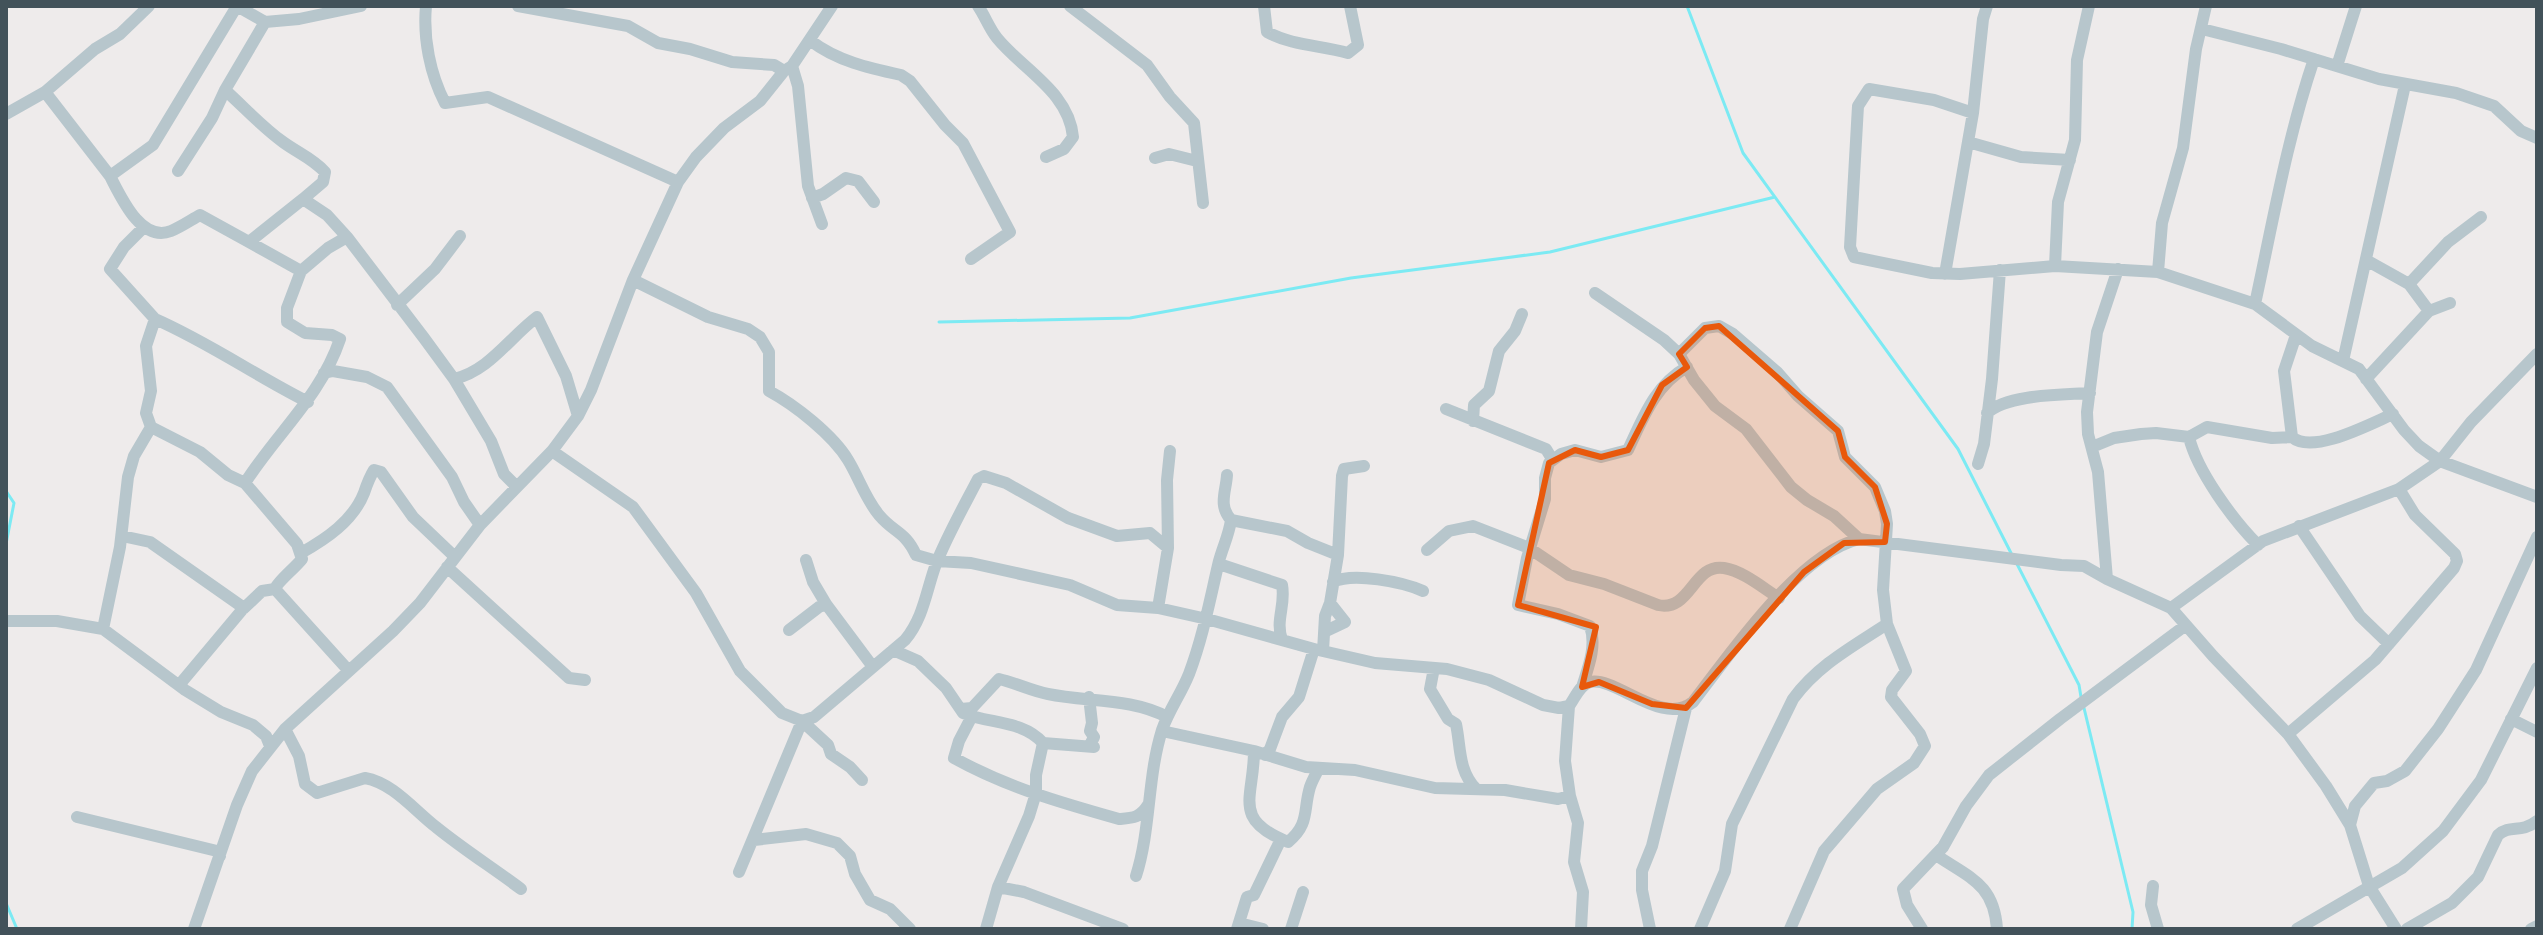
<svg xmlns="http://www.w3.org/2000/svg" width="2543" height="935" viewBox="0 0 2543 935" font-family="'DejaVu Sans',sans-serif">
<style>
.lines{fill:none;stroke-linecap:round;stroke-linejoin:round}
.stream{stroke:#7ceaf3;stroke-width:3}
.minor{stroke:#b7c6cc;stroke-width:12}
.marked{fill:#e8590c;fill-opacity:0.2;stroke:#e8590c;stroke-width:6;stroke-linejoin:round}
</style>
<rect width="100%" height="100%" fill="#eeebeb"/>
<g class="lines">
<path class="stream" d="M1687,6l56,147 215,296 53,104
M939,322l191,-4 221,-40 199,-26 225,-55
M6,491l8,12 -8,41
M2017,564l62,121 2,12
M2084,708l49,204 -1,17
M6,903l11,26"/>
<path class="minor" d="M237,6l-84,139 -43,31c11,21 31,67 61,55 10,-4 20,-11 29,-16l49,27 54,-43
M237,6l28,16 34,-3 62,-13
M426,6c-3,32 4,68 19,97l43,-6 190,85
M518,6l110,20 30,17 32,6 42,13 42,3 10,6
M978,6c7,10 11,22 19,32 26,32 72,54 76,99l-9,12 -18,8
M1070,6l77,59 23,32 24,26 9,80
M1264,6l3,26c26,14 54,13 81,21l10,-8 -8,-39
M2202,29l79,20 98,30 77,14 38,13 27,25 16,7
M811,41c26,20 58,27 90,34l9,6 35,44 18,18 47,89 -39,27
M792,66l6,20 10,100 14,38
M2337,66l19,-60
M225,90c19,17 37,37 58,52 15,11 29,16 42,30l-2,10 -20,17 24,16 20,22 77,101 30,41 37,62 13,33 12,12
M45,92l65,84
M1973,113l-39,-13 -65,-11 -11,17 -8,141 4,10 78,16 28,1 95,-8 103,6 97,32 57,42 47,23 45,61 15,16 21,15 97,36
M6,114l39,-22 50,-43 25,-15 29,-28
M1968,142l53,15 49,3
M1155,158l14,-4 28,7
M178,171l34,-53 13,-28 40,-68
M812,198l11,-4 23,-16 12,3 16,21
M143,228l-19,19 -14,22 45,50
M2366,260l43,24 20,27
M2055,266l3,-64 17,-62 2,-80 12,-54
M301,271l27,-23 19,-11
M2158,272l4,-49 21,-75 13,-99 10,-43
M1945,274l28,-161 10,-94 4,-13
M633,280l75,37 40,12 12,8 9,15v39c26,14 64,44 79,69 11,18 17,38 31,55 15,18 26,16 37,40l21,6 34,2 99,22 47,20 41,3 49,11 107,30 61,14 72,6 42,11 54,25 16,3 10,-2c6,-8 11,-22 21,-24 26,-6 72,45 103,20 38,-49 105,-148 166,-163l202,26 23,1 23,13 64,29 42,48 75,78 38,52 24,39 19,61 27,43
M2409,284l39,-42 33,-25
M1595,293l69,47 15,14 15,26 21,26 31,23 45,58 16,13 27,16 25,23
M2255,304c18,-83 32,-165 59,-245
M397,305l38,-36 25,-33
M2296,335l-12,36 8,66c20,18 78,-13 101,-23
M1679,354l26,-26 14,-2 14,8 44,38 21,24 40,35 7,26 30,30 10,24 2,13 -4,66 4,34 19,47 -14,19 -1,7 29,37 5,12 -11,17 -37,26 -53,62 -34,78
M2343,361l62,-276
M324,373l9,-2 34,6 20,10 65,90 12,25 16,23
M454,379c35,-8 55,-41 83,-62l29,59 12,40
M2366,379l63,-68 21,-8
M308,402c-52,-26 -100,-60 -153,-83l-9,27 5,45 -5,22 5,14 49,25 28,23 17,8 52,61 5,15c-7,9 -25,23 -27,30l74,82
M1446,409l100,40 6,10
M1987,413c21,-19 75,-18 103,-20
M1473,421l1,-16 15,-14 10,-40 16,-20 7,-17
M2189,437c8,34 44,83 69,108
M2092,447l22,-9 27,-4 15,-1 33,4 18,-10 65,11 20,-1
M552,451l81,56 63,86 44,78 42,42 20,8 26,24 3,9 19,13 12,13
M1978,464l6,-20 8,-65 8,-109
M245,483c31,-49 76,-87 95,-144l-8,-4 -27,-2 -18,-11v-14l14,-37 -52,-29
M1231,520l56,11 21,12 30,12
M2299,526l61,90 29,28
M122,536l28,6 94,66
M1427,550l22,-19 24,-5 56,22 40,27 35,9 54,21c33,7 35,-42 66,-37 19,3 39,20 55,30
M301,553c25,-14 52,-32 63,-60 3,-9 5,-15 10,-23l7,2 32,45 42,40
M806,560l7,22 13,22
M1219,564l63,21c4,20 -7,35 0,55
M447,567l122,111 16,2
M2107,579l-9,-107 -10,-38 -1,-22 10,-80 21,-63
M1333,582c20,-10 70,0 90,9
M1158,608l10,-60 -1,-68 3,-29
M2171,608l92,-67 136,-52 41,-28 31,-39 66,-68
M6,621h51l46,8 82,61 36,22 32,13 13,11 4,10
M103,629l17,-82 8,-70 6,-21 17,-29
M789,630l30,-23 7,-3 47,63
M1326,631l19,-9 -15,-19
M893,650l25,11 28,27 17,25c26,11 60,7 80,30l51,4 -3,-4 3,-6 -4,-6 2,-8 -3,-26
M1323,651l2,-35 5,-13 8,-48 4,-79 2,-7 20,-3
M1434,668l-4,21 18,30 8,5c5,24 2,46 20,65
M180,684l62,-74 20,-19 13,-2
M1582,687c6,-19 15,-41 8,-61l-32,-12 -40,-9 9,-47 18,-59v-21l4,-15 12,-9 14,-4 26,7 27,-7c15,-32 27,-65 59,-83
M1569,706l-4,55 5,35 8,27 -4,39 9,30 -2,37
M961,709l11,-1 27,-29c17,4 33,12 49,15 39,8 84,4 119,23
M972,716l-13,25 -5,17c52,29 108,45 165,61 14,-1 21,-1 29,-14
M2511,719l26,13
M285,729l14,27 6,28 12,9 48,-15c28,5 49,32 71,49 27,22 57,41 85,62
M1162,731l92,20c0,47 -23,68 34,91 22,-18 15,-32 22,-55 2,-6 6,-13 9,-19
M2288,734l87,-74 79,-92 3,-7 -2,-7 -40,-39 -16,-26
M1254,751l52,16 49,3 80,18 70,2 53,9 12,-3
M1265,755l5,-6 12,-32 17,-20 15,-48
M77,817l140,34 3,5
M2350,825l5,-19 19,-23 13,-2 18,-10 33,-42 38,-59 61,-133
M754,840l52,-6 31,9 13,13 5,18 15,26 20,9 20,20
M1936,855c34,23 58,29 61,74
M739,872l63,-151 12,-4 91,-77c19,-23 21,-49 31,-76 11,-28 28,-58 42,-85l6,-3 22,7 62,35 49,18 33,-3 18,15
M1136,876c15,-47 11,-98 26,-146 7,-20 19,-36 27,-56 14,-37 21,-75 30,-113 4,-15 10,-26 12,-41 -13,-15 -5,-28 -4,-45
M2153,886l-2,19 7,24
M998,887l26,5 99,37
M1239,923l24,6
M194,929l43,-124 15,-34 33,-42 108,-98 27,-28 60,-78 72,-74 26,-35 13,-26 42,-110 45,-98 18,-25 28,-29 36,-27 24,-30 8,-5 40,-60
M986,929l12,-42 31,-71 7,-23v-18l7,-32
M1237,929l10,-32 7,-2 27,-56
M1291,929l12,-37
M1650,929l-8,-39v-19l10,-25 34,-138
M1700,929l25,-58 7,-47 61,-125c25,-34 59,-52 94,-75
M1922,929l-15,-24 -4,-16 40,-42 23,-41 23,-31 71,-56 126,-94
M2297,929l105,-61 41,-37 38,-51 56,-112
M2407,929l45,-26 26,-26 20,-42c13,-11 22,-1 39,-14
M2531,929l6,-3"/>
</g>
<path class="marked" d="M1719,326l119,105 7,26 30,30 12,37 -2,18 -41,1 -40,29 -118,136 -34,-4 -53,-22 -17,5 14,-60 -78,-22 31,-142 26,-13 26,7 27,-7 34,-65 25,-18 -8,-13 26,-26z"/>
<rect width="2543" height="935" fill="none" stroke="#42525a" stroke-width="16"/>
</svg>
